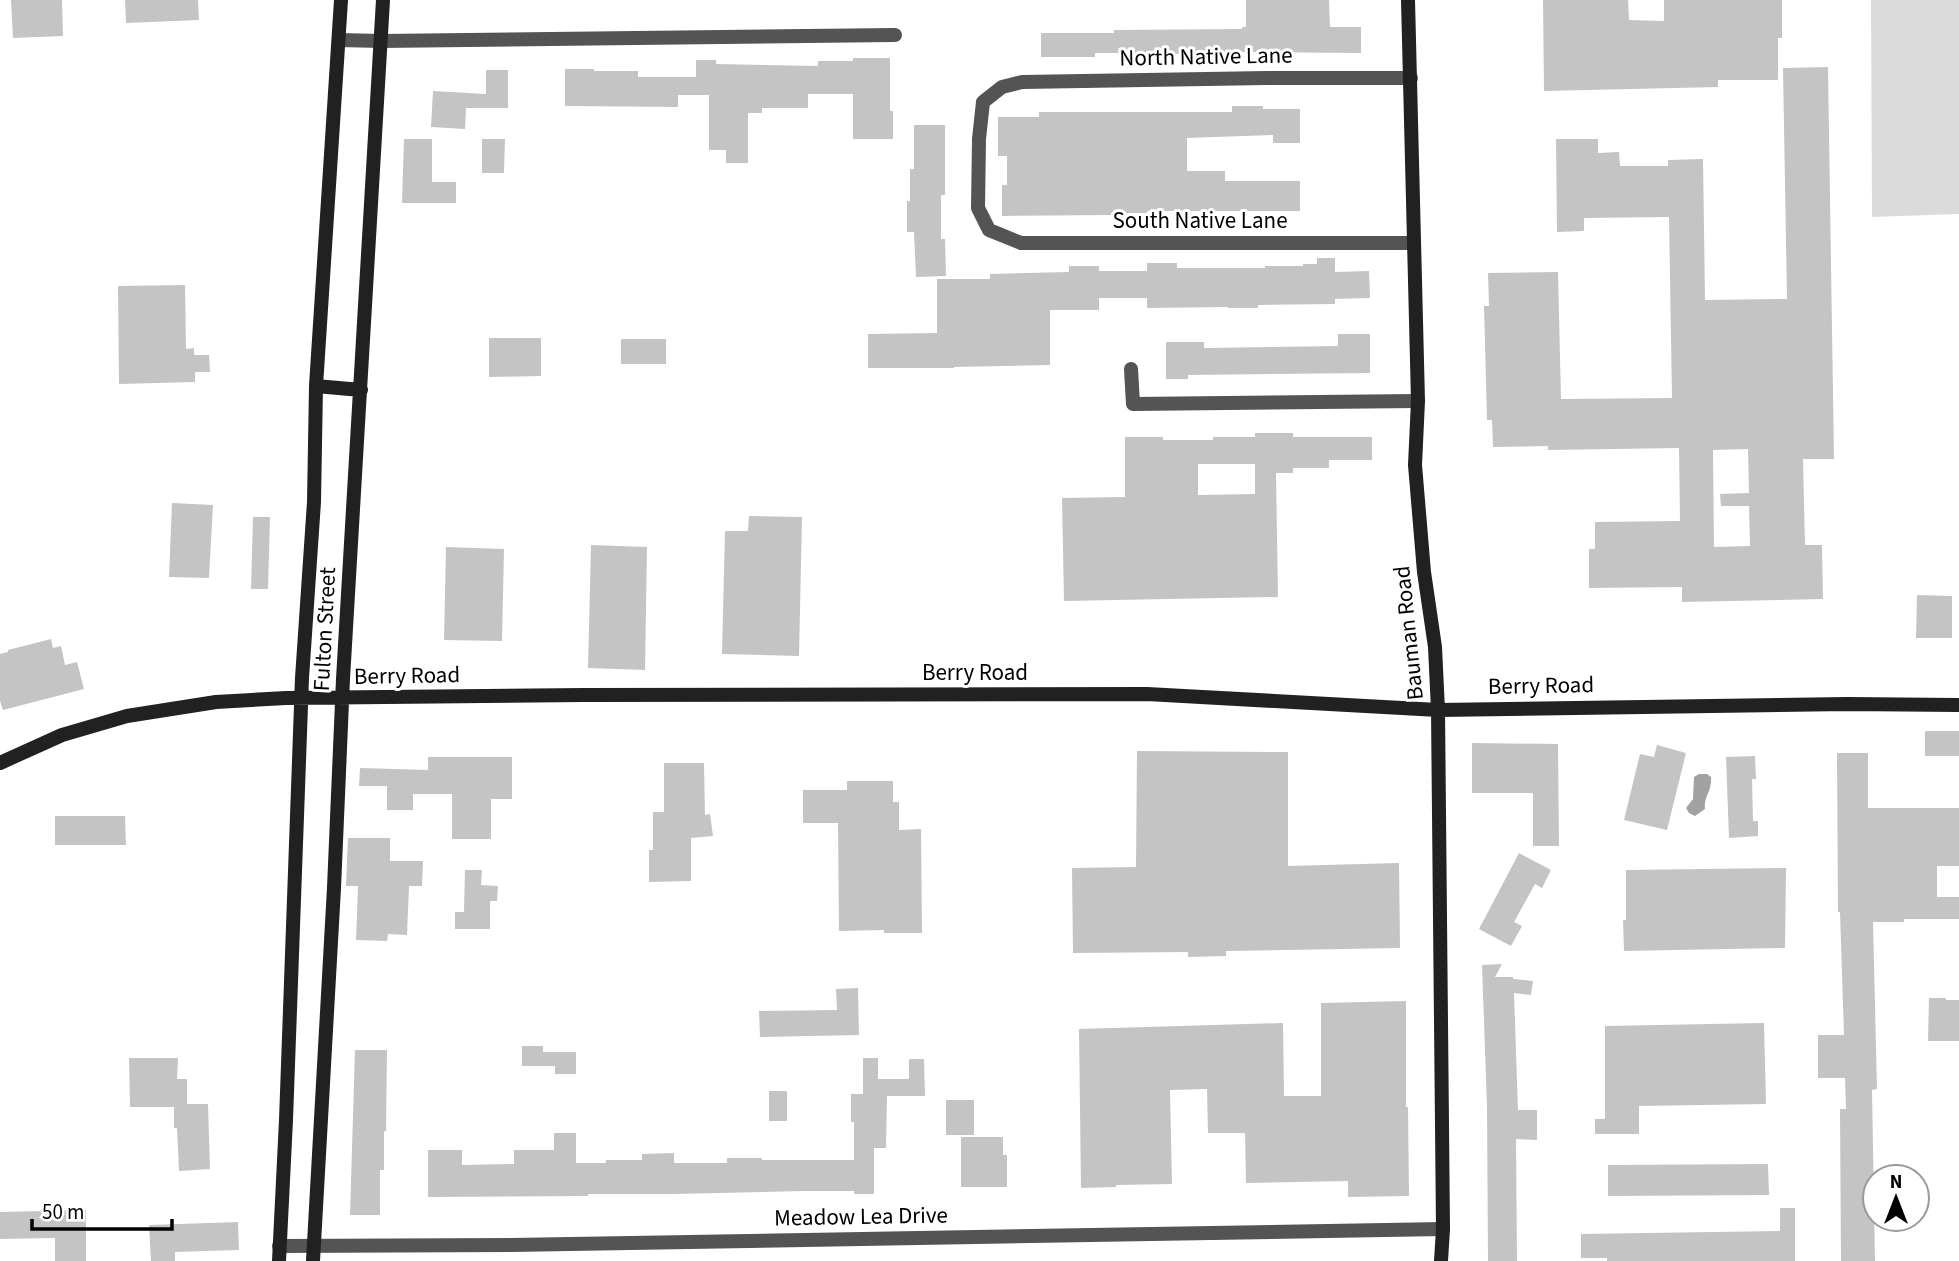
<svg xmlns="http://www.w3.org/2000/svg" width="1959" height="1261" viewBox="0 0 1959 1261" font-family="'Source Sans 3',sans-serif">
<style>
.green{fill:#dbdbdb}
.water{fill:#a2a2a2}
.building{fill:#c4c4c4;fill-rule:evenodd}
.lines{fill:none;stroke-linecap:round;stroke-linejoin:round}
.street{stroke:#545454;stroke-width:14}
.secondary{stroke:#212121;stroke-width:14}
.labels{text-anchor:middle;stroke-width:6;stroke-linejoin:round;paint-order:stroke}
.street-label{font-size:23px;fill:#000;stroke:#fff}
</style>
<rect width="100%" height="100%" fill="#fff"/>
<path class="green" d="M1871,0h88v214l-87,3z"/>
<path class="water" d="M1699,774h8l4,3c1,15 -7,18 -6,32l-10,7 -6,-3 -3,-5 7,-9 1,-22z"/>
<path class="building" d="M11,0h51l1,36 -50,2z
M125,0h73l1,20 -73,3z
M1246,0h83l1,27h31v26l-134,-1v2h-55v-1h-77v4h-54v-24h73v-3l128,-1v-2h4z
M1543,0h85l1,20 35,1v-21h118v38h-4v42h-60v7l-174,4z
M853,58h37v53h3v28h-40v-45h-45v14h-46v5h-14v50h-22v-13h-17v-55h-31v12l-113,-1v-37h29v2h44v6h58v-17h20v4l102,2v-5h35z
M1828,67l6,392h-31l2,86h17l1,54 -141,3v-15l-93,1v-39h6v-27l85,-1 -1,-73 -131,2v-4l-55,1 -1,-27h-5l-3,-114h5l-1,-33 70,-1 3,127 111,-1 -3,-181 -85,1v13l-27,1 -1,-93h42v14l21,-1 1,14h48v-6l35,-1 2,141 82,-1 -4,-231zM1748,449l1,44 -29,1 1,12h28l1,40 -36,1 -1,-97z
M486,70h22v38h-42l-1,21 -34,-2 2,-36 53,3z
M1232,106h31v3h37v34h-27v-8l-86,3v33h38v10h75v30h-153v2h-36v2l-109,1v-31h5v-29h-9v-39h41v-5h193z
M914,125h31v70h-4v44h4l1,37 -30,1 -2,-45h-7v-31h3v-32h4z
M404,139h28v43h24v21h-54z
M482,139h23l-1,34h-22z
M1317,258h18v14l34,-1 1,27 -35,1v5l-77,1v3h-30v-1l-81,1v-10h-48v12h-49v55l-96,2v1h-86v-34l69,-1v-54h53v-5l79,-2v-6h30v5h48v-8h30v5h88v-2h38v-2h14z
M185,285l1,64 8,-1v7h15l1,17h-15v10l-76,2 -1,-98z
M1338,334h32v39l-182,2v4h-22v-37h38v6l134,-2z
M489,338h52v38l-52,1z
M621,339h45v25h-45z
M1255,433h38v4h79v23h-43v8h-36v5h-17l2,124 -214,4 -2,-103 63,-1v-60h38v3h50v-3h42zM1198,464h57v30l-57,1z
M172,503l41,2 -4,73 -40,-1z
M749,516l53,1 -3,139 -77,-2 3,-123h23z
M253,517h17l-2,72h-17z
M591,545l56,2 -2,123 -57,-2z
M446,547l58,2 -2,92 -58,-1z
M1917,595l35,1v42h-36z
M51,639l2,9 8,-2 4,19 12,-3 7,27 -81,21 -3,-9v-47l8,-2v-2z
M1925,731h34v25h-34z
M1472,743l86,1 1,102h-26v-53h-61z
M1657,745l29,8 -19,77 -43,-10 16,-66 14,3z
M1137,751l151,1v114l111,-3 1,85 -174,3v5l-38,1v-5l-115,1 -1,-85 64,-1z
M1837,753h31v55h91v58h-22v31h22v22h-55v3h-31l4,167 -5,1 3,171h-34l-1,-152h6l-1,-31h-27v-43h26l-4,-123h-2z
M1755,756l1,23h-4l1,42h5v15l-29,2 -3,-81z
M428,757h84v42h-21v40h-39v-45h-39v16h-26v-24h-28l1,-18 68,2z
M664,763h40l1,52 5,-1 3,22 -22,2v43l-42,1v-32h4v-38h11z
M847,781h46v21h6v28l22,-1 1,104h-38v-3l-45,1 -1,-108h-35v-33h44z
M55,816h70l1,29h-71z
M348,838h42v23h33l-1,25h-13l-2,49 -19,-1 -1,7 -31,-1 2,-54h-12z
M1519,853l32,17 -9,18 -7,-4 -21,38 8,4 -11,20 -32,-17z
M1786,868l-1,80 -161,3 -1,-31h3v-50z
M465,870h17l-1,15 17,1 -1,15h-7v28h-35v-17h9z
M1502,964l-7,13h18v2l20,2 -2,14 -17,-2 4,117h19v30l-21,-1 1,122h-29l-1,-155 -5,-141z
M858,988l1,47 -99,2 -1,-26 78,-1 -1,-21z
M1929,998h17v2h13v41h-31z
M1406,1001v106h2l1,89 -61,1v-16l-102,2 -1,-50h-37l-1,-44 -37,1 2,94 -56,1v2l-35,1 -2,-159 204,-6 1,73h37v-93z
M1764,1023l2,81 -127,2v28h-44v-15h10v-93z
M522,1046h21v6h33v22h-21v-8h-33z
M355,1050h32l-1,81h-2v39h-4v45h-30z
M129,1058h49l-1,21h10v25h21l2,65 -31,2 -2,-43h-3v-21h-44z
M863,1058h15v21h31v-20h15l1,37h-38l-1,52h-12v46h-20v-3h-50l-130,3h-86v2l-160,1v-47h34v15l52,-1v-14h40v-17h22v30h30v-3h36v-6l32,-1v10h53v-5h35v2h92v-38h-3v-28h12z
M769,1091h18v30h-18z
M946,1100h28v35h-28z
M961,1137h42v18h4v32h-46z
M1768,1164l1,31 -161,1v-31z
M1780,1208h15v53h-188v-3h-26v-24l199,-3z
M86,1210v51h-31v-23l-55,1v-27z
M238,1222l1,28 -64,2v9h-24l-2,-36z"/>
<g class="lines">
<path class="street" d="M339,40l42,1 514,-6
M1411,78h-144l-245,4 -20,5 -19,15 -4,37 -1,69 11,22 32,13h393
M1131,369l2,35 285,-3
M279,1246l232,-1 932,-16"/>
<path class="secondary" d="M1408,0l10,401 -3,64 9,107 11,75 3,63 5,519 -2,32
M316,386l45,4
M0,763l62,-28 65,-19 89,-14 70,-4 298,-3 563,-1 291,16 409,-6 112,1
M279,1261l7,-141 16,-442 12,-176 2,-116 25,-386
M313,1261l21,-373 9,-209 40,-679"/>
</g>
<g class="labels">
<g class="street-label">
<text transform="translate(1206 56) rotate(-1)" y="8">North Native Lane</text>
<text x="1200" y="228">South Native Lane</text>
<text transform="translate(324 629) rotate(-87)" y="8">Fulton Street</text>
<text transform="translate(1408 633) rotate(-96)" y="8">Bauman Road</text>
<text x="975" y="680">Berry Road</text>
<text transform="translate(407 675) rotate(-1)" y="8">Berry Road</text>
<text transform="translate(1541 685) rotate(-1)" y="8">Berry Road</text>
<text transform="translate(861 1216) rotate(-1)" y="8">Meadow Lea Drive</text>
</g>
</g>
<g transform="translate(1896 1198)"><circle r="33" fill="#ffffff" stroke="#999999" stroke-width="2"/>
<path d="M0-5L12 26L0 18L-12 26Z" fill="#000000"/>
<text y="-10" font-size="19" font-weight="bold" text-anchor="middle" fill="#000000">N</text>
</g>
<path d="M32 1219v10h140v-10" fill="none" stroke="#000000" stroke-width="3.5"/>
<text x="42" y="1219" font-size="21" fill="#000000" stroke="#ffffff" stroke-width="5" paint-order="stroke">50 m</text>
</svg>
